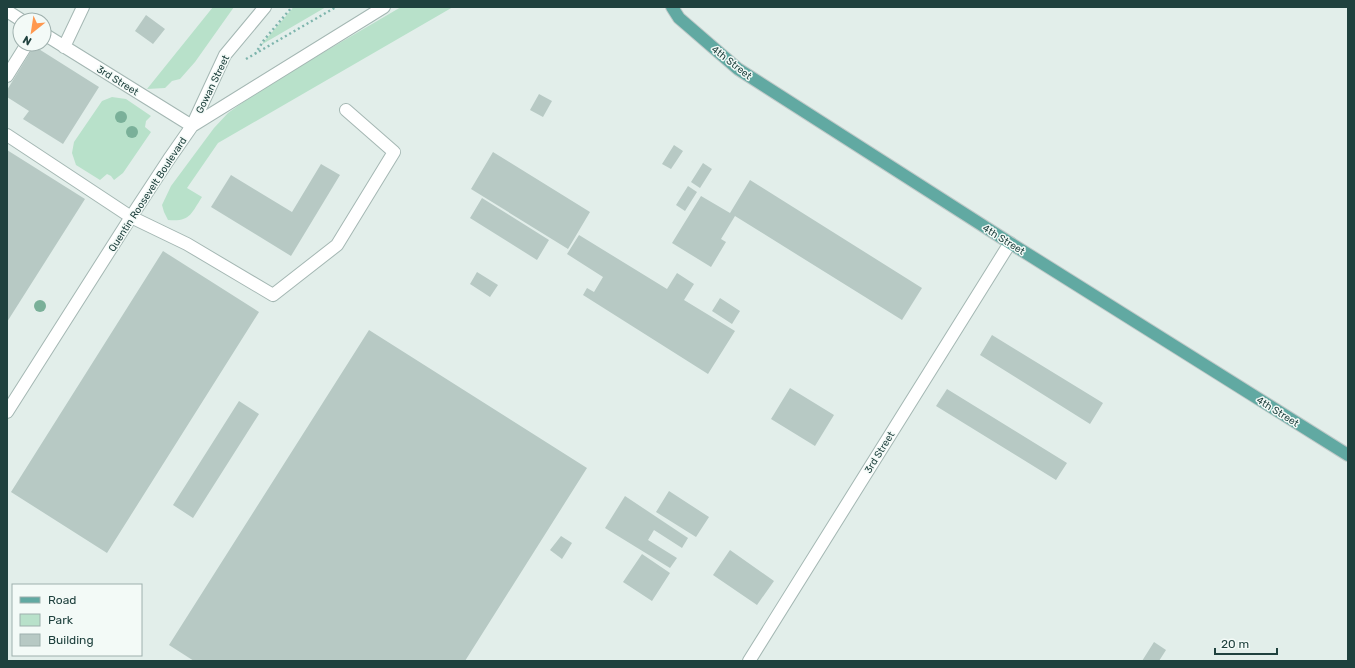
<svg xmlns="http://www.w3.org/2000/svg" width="1355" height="668" viewBox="0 0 1355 668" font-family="Rubik,sans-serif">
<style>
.green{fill:#b8e1ca}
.building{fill:#b7c9c4}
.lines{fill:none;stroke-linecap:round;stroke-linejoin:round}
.minor-casing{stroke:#a4b7b3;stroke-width:14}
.major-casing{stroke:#c0cac9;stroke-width:14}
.path{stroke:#7eb5ad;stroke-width:2.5;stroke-dasharray:2 3;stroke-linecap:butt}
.minor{stroke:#fff;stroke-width:12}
.major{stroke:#61a9a2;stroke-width:12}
.tree{fill:#7ab099}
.labels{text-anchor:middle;stroke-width:3;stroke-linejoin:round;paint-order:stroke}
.street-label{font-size:10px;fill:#1f413e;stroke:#f3faf7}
</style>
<rect width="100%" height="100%" fill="#e2eeea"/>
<path class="green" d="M213,7h21l-39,55 -15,17 -8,2 -7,7 -18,1z
M293,7h33l-65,38 31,-36z
M401,7h52l-235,136 -31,45 15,9c-11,17 -12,25 -34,23l-4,-8 -2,-7 9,-19 43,-58 14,-15 38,-27z
M112,97l14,2 25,17 -5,5 -1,6 6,5 -28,41 -9,7 -3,-4 -4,-2 -7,6 -24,-15 -4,-12 2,-11 28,-41z"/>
<path class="building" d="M146,15l19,14 -12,15 -18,-13z
M34,46l65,41 -36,57 -40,-25 6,-8 -22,-14v-7z
M539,94l13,7 -9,16 -13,-7z
M674,145l9,6 -12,18 -9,-5z
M7,150l78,49 -78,123z
M493,152l97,60 -22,37 -97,-60z
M703,163l9,6 -12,19 -9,-6z
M321,164l19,11 -49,81 -80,-49 20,-32 61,37z
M750,180l172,108 -20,32 -167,-104 -14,23 5,3 -15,25 -39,-24 29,-47 29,17z
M688,186l9,6 -12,19 -9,-6z
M482,198l67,42 -12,20 -67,-42z
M579,235l88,54 10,-16 17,11 -10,16 51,31 -27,43 -125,-79 4,-7 7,4 9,-15 -36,-23z
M163,251l96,61 -152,241 -96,-61z
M477,272l21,13 -8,12 -20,-13z
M720,298l20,13 -8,13 -20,-13z
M369,330l218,138 -122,193h-271l-25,-16z
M992,335l111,68 -13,21 -110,-69z
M790,388l44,27 -19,31 -44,-27z
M947,389l120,74 -11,17 -120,-74z
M239,401l20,13 -66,104 -20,-13z
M669,491l40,26 -13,20 -40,-25z
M625,496l63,42 -6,10 -28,-18 -6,10 29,18 -7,10 -65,-40z
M561,536l11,7 -10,16 -12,-9z
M730,550l44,31 -17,24 -44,-30z
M642,554l28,19 -18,28 -29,-19z
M1154,642l12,8 -7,11h-17z"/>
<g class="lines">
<defs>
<path id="minor" d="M7,11l14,9
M44,34l148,92
M64,47l19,-40
M7,76l20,-32
M192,126l33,-71 40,-48
M7,135l124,82 56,27 86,51 64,-50 57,-93 -48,-42
M7,412l124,-195 38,-58 23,-33 192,-119
M749,661l261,-418"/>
<path id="major" d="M672,7l7,11 59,51 272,174 338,212"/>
</defs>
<use href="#minor" class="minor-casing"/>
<use href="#major" class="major-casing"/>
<path class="path" d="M255,54l9,-14 28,-33
M246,59l90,-52"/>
<use href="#minor" class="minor"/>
<use href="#major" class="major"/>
</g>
<g class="tree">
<circle cx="121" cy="117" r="6"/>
<circle cx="132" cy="132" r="6"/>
<circle cx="40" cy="306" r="6"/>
</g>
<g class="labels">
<g class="street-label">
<text transform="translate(732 62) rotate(38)" y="4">4th Street</text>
<text transform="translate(118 80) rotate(32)" y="4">3rd Street</text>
<text transform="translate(212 84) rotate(-64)" y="4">Gowan Street</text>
<text transform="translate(147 194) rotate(-57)" y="4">Quentin Roosevelt Boulevard</text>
<text transform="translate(1004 239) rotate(32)" y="4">4th Street</text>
<text transform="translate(1278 411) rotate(32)" y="4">4th Street</text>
<text transform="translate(879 452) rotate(-58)" y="4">3rd Street</text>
</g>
</g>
<rect width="1355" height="668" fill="none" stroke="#1f413e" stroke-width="16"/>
<rect x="12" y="584" width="130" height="72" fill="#f3faf7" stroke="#9eb0ad"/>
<rect x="20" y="597" width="20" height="6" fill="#61a9a2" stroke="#9eb0ad"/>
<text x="48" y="604" font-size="12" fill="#1f413e">Road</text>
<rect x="20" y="614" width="20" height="12" fill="#b8e1ca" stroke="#9eb0ad"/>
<text x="48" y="624" font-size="12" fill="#1f413e">Park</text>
<rect x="20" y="634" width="20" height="12" fill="#b7c9c4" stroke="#9eb0ad"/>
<text x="48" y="644" font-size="12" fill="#1f413e">Building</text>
<g transform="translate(32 32) rotate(210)"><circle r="19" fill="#f3faf7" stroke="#9eb0ad"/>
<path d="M0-3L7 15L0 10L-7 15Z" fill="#ff984f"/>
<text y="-6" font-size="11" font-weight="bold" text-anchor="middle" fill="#1f413e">N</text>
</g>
<path d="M1215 648v6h62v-6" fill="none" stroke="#1f413e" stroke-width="2"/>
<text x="1221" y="648" font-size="12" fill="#1f413e" stroke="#f3faf7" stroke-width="3" paint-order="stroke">20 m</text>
</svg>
